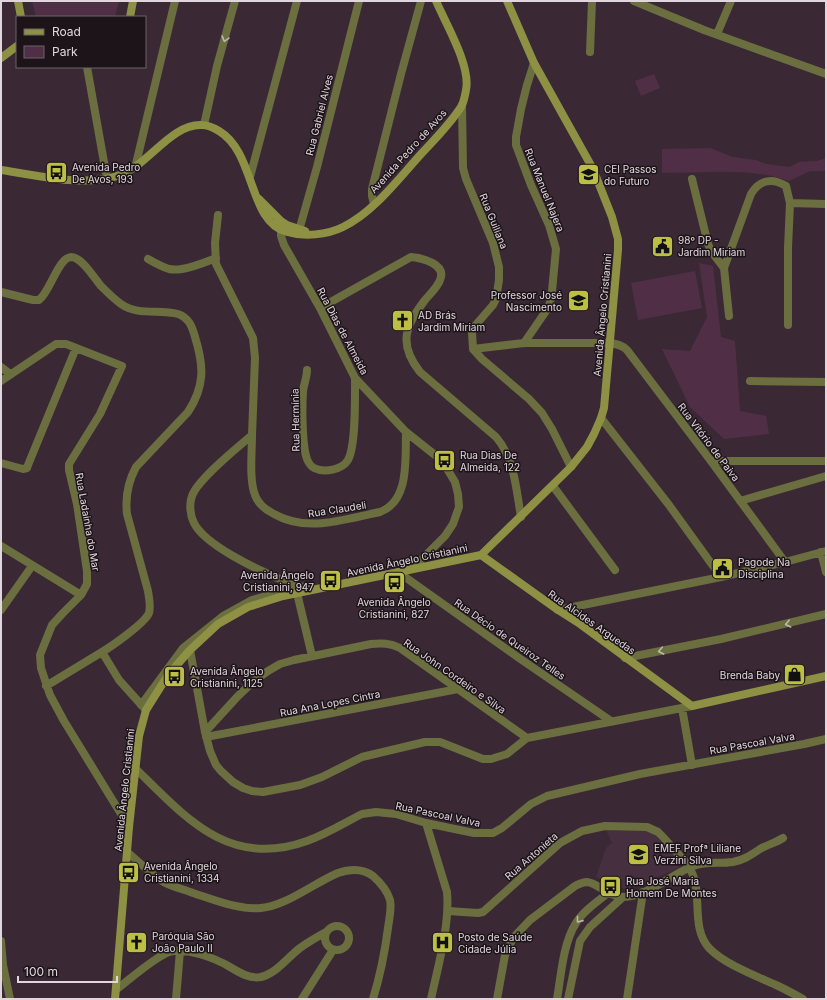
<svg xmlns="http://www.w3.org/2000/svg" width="827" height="1000" viewBox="0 0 827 1000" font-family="Inter,sans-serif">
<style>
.built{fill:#462f3e}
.green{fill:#502f46}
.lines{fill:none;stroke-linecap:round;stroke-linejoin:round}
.street{stroke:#6b6e3f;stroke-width:8}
.secondary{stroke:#8e9043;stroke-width:8}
.oneway{stroke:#beb7ae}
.labels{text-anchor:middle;stroke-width:3;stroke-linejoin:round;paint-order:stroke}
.street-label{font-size:10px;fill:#e1d6dd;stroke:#1c1419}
.poi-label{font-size:10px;fill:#e1d6dd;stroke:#1c1419;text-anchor:start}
</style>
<rect width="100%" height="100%" fill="#3a2934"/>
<path class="built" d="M631,828l17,1 11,10 21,22 -1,7 -37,16 -17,5 -29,-12 10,-29 6,-5 -6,-13z"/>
<path class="green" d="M32,1h87l-4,16h-79z
M654,74l6,14 -19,8 -6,-15z
M710,148l23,9 23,3 10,4 24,3 9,-5 18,-1 9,-3v13h-16l-21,10c-38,-14 -87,-8 -127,-8v-24z
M699,263l14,3 8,71 14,4 5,70 26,5 3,18 -45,5 -34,-32 -28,-58 28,2 17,-34z
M695,271l7,37 -64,12 -7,-37z"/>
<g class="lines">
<path class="street" d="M634,1l70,29 122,44
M717,34l14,-33
M590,52l2,-51
M87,67l20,112
M462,105l1,63 3,11 27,64 6,24v13l-3,19 -3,6 -19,22 -2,6 1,16 9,10 47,40 13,14 10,16 19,38
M204,125l13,-59 18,-65
M135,168l40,-167
M250,177l47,-176
M692,179l16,65 3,7 13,17 5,48
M790,203l36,1
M374,204l-2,-8v-7l29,-115 20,-73
M218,215l-3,28 1,21 37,74 2,20 -3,77c-14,12 -55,45 -60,61 -3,8 -2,19 2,27 11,22 62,46 86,56 3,2 7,4 11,5 8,2 16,4 24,5
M281,223v13l3,9 36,63 35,70 51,54 34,27 6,8 9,15 3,12 1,13 -6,17 -8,12 -33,33
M298,234l19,-67 42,-166
M148,259c7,4 14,8 21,10 13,3 34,-6 47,-11
M724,268l27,-74c9,-15 22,-16 35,-8l4,17 -2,45v77
M1,292l32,8h6c11,-8 19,-42 32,-43 11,0 23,21 30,29 6,6 13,13 20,18 17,12 38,5 57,10 11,4 14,12 17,23 9,29 10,49 -7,75l-52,55c-8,15 -11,30 -9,47l21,77c1,7 3,15 1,22 -4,10 -37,33 -47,39l17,28 27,30
M320,308l91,-51c11,1 36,7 29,23 -3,8 -10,14 -15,20 -20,26 -27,44 -5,72l76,65c19,22 20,52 25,80
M524,343l22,-32 4,-8 2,-12 4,-42 -7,-24 -18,-40 -15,-40v-8l5,-28 6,-24 7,-22
M473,349l51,-6h86c7,1 12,2 17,7l84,111 74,101
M1,367l9,7
M307,370c0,7 -3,14 -4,21 -1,16 -1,50 3,65 1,4 4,10 8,12 10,5 28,2 34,-8 8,-14 7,-63 7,-82
M1,381l55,-37h10l56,22 -22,48 -31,50v6l8,34 10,67v13l-6,11 -18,18 -11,12 -12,30 1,13 9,27 14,26 65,106
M750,381l76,1
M601,418l68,87 52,72
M252,435c0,17 -3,45 3,60 3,9 11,15 19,19 33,19 71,5 106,-2 30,-11 25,-54 26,-80
M711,461h115
M1,463l22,6 4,-1 1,-3 48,-117
M553,486l62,84
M740,501l86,-25
M1,546l80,49
M821,552l5,20
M398,572l121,86 92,63
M294,589l3,4 15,63
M1,610l31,-44
M558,610l163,-33 64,-15 41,-11
M190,650l15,82 5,19 6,14 5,6 12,11 10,6 9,3 11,1 37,-7 22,-8 40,-20 63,-15h15l43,17h8l16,-5 20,-16
M625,658l96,-19 105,-25
M46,686l56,-34
M141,705l42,-57 40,-32 29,-16 32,-9 1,-3 4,-4
M682,708l10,57
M205,732l33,-36 16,-15 14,-10 12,-7 14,-4 77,-16c11,-1 19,-1 29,4l127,90 165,-32
M206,737l252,-48
M135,768c51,50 94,101 172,73 20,-7 37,-18 55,-27l14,-2 20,2 30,9 48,10h19l9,-5 29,-24 16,-8 93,-22 164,-30 22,-5
M426,823l21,69c3,33 -9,74 -16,107
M127,852c11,9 23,21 35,29 10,6 21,8 31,12 22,7 45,17 68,15 25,-2 53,-25 77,-35 12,-4 24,-5 35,3 8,7 14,14 17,24 2,9 -1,19 -2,28 -3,23 -8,48 -15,71
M448,911l30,2 5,-1 77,-69 22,-12 23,-5 42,1 11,5 5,5c10,12 26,25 31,41 7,22 -2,51 15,70 15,16 47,28 67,37 9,4 18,9 27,14
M325 938a12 12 0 1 1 24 0a12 12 0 1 1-24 0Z
M1,941l2,24 7,34
M117,989c13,-10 38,-32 52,-37 17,-5 46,6 61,15 10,6 20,12 31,10 16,-4 27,-20 39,-29 8,-6 17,-11 26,-16
M176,999l4,-48
M302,999l31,-49
M497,999l8,-44 8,-17 17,-18 45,-34c4,-2 7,-4 12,-4 11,1 22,15 36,15 24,0 49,-23 70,-31 13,-5 27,-2 40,-4 11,-2 18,-7 27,-13 7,-4 15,-6 23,-11
M557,999c4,-23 6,-56 19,-76 7,-12 21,-21 32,-30
M568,999l12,-58 10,-14 33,-30
M627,999l16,-107"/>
<path class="secondary" d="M18,1l3,16
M130,17l3,-16
M1,58l16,-12
M1,170c36,5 84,18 119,5 28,-10 52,-52 82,-50 6,0 12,3 17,6 37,22 29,91 68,101 17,5 40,3 56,-5 31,-15 56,-49 79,-74 14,-15 28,-29 39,-46 3,-5 4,-12 5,-17 5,-24 -20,-66 -30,-89
M259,199l22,22 6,4 18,6
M481,555l77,55 22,14 112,82 134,-30
M115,999l14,-172 10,-91 7,-26 22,-35 22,-25 28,-26 30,-17 35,-11 198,-41 90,-88 16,-20 7,-13 7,-16 3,-10 14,-158v-11l-6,-22 -19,-48 -59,-106 -27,-62"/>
</g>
<defs><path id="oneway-chevron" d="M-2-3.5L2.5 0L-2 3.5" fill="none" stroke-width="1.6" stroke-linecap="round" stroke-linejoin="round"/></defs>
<g class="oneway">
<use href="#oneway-chevron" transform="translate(225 39) rotate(106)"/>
<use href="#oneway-chevron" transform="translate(788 624) rotate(167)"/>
<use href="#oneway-chevron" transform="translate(661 651) rotate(169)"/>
<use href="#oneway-chevron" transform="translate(579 920) rotate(129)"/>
</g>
<defs>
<symbol id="bus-square" viewBox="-11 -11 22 22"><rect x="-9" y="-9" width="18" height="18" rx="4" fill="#bcbf44" stroke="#1c1419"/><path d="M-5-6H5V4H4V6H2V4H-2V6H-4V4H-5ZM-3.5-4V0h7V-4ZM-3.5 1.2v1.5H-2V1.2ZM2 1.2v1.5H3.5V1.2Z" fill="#111"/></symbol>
<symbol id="school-square" viewBox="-11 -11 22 22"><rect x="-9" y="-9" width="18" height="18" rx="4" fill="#bcbf44" stroke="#1c1419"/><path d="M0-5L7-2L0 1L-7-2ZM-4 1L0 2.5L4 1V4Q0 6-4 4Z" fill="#111"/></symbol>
<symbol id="civic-square" viewBox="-11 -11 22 22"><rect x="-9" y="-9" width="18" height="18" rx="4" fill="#bcbf44" stroke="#1c1419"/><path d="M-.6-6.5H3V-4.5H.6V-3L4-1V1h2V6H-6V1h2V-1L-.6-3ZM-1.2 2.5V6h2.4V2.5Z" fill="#111"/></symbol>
<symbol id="church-square" viewBox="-11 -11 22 22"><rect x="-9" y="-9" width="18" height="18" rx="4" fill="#bcbf44" stroke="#1c1419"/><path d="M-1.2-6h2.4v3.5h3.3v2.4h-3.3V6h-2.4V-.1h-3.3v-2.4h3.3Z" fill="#111"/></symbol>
<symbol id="shop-square" viewBox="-11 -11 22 22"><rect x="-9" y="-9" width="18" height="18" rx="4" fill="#bcbf44" stroke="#1c1419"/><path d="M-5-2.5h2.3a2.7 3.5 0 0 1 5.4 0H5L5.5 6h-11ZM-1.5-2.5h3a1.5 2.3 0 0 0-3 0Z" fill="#111"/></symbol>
<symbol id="hospital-square" viewBox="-11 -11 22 22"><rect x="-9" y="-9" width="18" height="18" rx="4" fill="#bcbf44" stroke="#1c1419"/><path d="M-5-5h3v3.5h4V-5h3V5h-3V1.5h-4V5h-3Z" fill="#111"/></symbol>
</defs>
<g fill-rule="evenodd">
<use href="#bus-square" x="44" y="160" width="25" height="25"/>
<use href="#school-square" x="576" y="162" width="25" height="25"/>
<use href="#civic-square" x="650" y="234" width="25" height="25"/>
<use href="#school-square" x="566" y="288" width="25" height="25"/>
<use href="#church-square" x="390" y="308" width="25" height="25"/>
<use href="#bus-square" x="432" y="448" width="25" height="25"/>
<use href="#civic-square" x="710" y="556" width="25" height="25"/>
<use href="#bus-square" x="318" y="568" width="25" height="25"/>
<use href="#bus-square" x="382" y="570" width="25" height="25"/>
<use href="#shop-square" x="782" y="662" width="25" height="25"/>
<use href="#bus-square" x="162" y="664" width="25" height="25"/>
<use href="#school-square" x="626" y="842" width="25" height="25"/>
<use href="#bus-square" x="116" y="860" width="25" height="25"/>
<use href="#bus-square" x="598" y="874" width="25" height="25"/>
<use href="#church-square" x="124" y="930" width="25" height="25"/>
<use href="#hospital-square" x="430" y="930" width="25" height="25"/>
</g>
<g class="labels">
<g class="street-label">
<text transform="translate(319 115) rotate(-76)" y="4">Rua Gabriel Alves</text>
<text transform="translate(408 151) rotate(-48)" y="4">Avenida Pedro de Avos</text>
<text transform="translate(545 190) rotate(68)" y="4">Rua Manuel Najera</text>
<text transform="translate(494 221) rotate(68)" y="4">Rua Guiliana</text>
<text transform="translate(602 315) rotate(-85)" y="4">Avenida Ângelo Cristianini</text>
<text transform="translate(343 331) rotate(62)" y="4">Rua Dias de Almeida</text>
<text transform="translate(295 420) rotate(-91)" y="4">Rua Hermínia</text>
<text transform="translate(709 442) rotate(53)" y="4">Rua Vitório de Paiva</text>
<text transform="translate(337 509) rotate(-9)" y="4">Rua Claudeli</text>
<text transform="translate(88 522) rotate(80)" y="4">Rua Ladainha do Mar</text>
<text transform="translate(407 560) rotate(-12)" y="4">Avenida Ângelo Cristianini</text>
<text transform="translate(592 622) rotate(35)" y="4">Rua Alcides Arguedas</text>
<text transform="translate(510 639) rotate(35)" y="4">Rua Décio de Queiroz Telles</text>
<text transform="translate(455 676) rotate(35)" y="4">Rua John Cordeiro e Silva</text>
<text transform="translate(330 703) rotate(-11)" y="4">Rua Ana Lopes Cintra</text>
<text transform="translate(752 743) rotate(-10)" y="4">Rua Pascoal Valva</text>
<text transform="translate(124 790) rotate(-84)" y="4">Avenida Ângelo Cristianini</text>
<text transform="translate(438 814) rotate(12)" y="4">Rua Pascoal Valva</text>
<text transform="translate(531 856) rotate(-41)" y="4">Rua Antonieta</text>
</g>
<g class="poi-label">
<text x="72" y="171">Avenida Pedro<tspan x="72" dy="12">De Avos, 193</tspan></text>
<text x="604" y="173">CEI Passos<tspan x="604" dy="12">do Futuro</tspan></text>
<text x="678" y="244">98º DP -<tspan x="678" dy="12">Jardim Miriam</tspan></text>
<text x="562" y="299" text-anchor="end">Professor José<tspan x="562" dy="12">Nascimento</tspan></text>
<text x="418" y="319">AD Brás<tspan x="418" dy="12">Jardim Miriam</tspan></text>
<text x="460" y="459">Rua Dias De<tspan x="460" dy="12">Almeida, 122</tspan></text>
<text x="738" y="566">Pagode Na<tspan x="738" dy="12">Disciplina</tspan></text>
<text x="314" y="579" text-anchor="end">Avenida Ângelo<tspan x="314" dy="12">Cristianini, 947</tspan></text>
<text x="394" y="606" text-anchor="middle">Avenida Ângelo<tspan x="394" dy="12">Cristianini, 827</tspan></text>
<text x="190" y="675">Avenida Ângelo<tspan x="190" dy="12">Cristianini, 1125</tspan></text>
<text x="780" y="679" text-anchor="end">Brenda Baby</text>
<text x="654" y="852">EMEF Profª Liliane<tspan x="654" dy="12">Verzini Silva</tspan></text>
<text x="144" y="870">Avenida Ângelo<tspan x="144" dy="12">Cristianini, 1334</tspan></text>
<text x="626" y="885">Rua José Maria<tspan x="626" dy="12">Homem De Montes</tspan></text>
<text x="152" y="940">Paróquia São<tspan x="152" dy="12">João Paulo II</tspan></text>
<text x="458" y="941">Posto de Saúde<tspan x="458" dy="12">Cidade Júlia</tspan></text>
</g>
</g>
<rect width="827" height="1000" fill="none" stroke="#e1d6dd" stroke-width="4"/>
<rect x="16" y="16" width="130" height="52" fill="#1c1419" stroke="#6b6267"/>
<rect x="24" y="29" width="20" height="6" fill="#8e9043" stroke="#6b6267"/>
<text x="52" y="36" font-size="12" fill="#e1d6dd">Road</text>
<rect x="24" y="46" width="20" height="12" fill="#502f46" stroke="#6b6267"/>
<text x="52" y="56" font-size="12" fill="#e1d6dd">Park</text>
<path d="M18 976v6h99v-6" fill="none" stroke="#e1d6dd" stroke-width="2"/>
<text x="24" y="976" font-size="12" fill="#e1d6dd" stroke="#1c1419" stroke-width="3" paint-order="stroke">100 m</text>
</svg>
